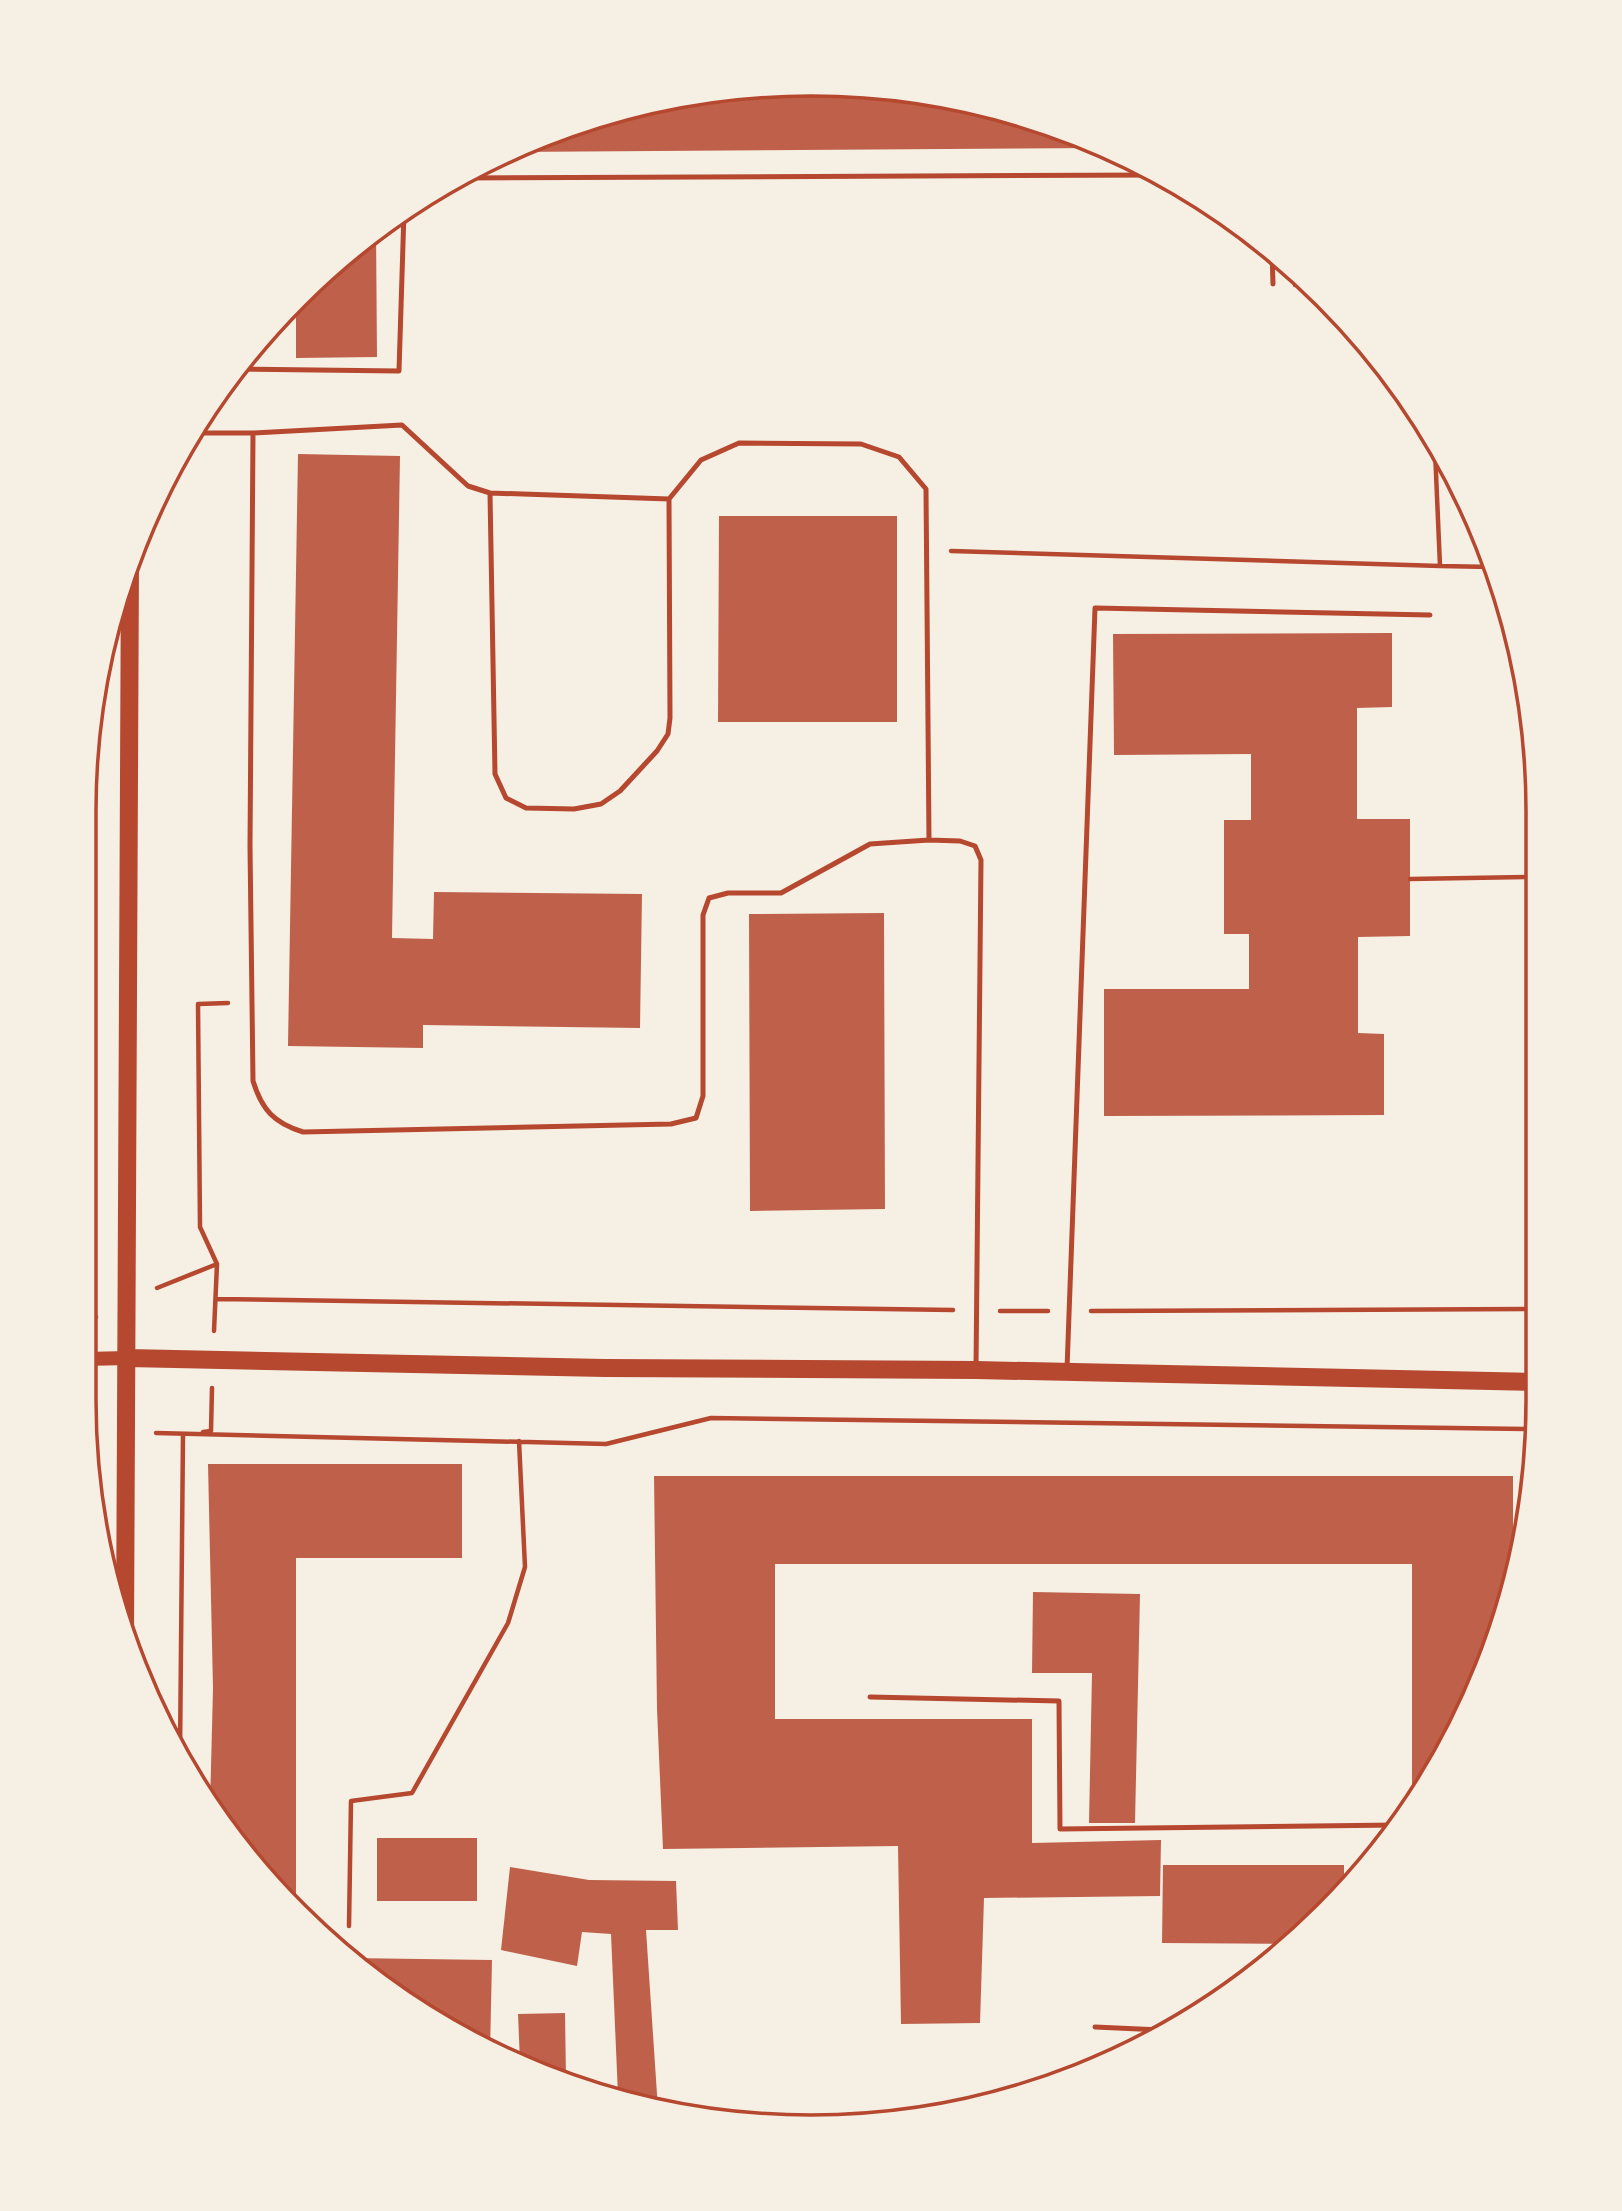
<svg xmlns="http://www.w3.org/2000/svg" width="1622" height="2211" viewBox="0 0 1622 2211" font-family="'Noto Serif',serif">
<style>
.building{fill:#bf614a}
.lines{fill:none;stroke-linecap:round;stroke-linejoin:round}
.path{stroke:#b5482f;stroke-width:4.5}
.service{stroke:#b5482f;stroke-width:5}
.secondary{stroke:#b5482f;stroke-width:14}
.primary{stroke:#b5482f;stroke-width:18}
.rim{fill:none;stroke:#b5482f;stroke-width:3.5}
</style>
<rect width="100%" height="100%" fill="#f6efe4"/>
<path class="building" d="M763,86l142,4 139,32 57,26 -592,4 113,-43z
M376,229l1,128 -81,1v-45h-12z
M298,454l102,2 -8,482 41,1 1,-47 208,2 -2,134 -217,-3v23l-135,-2z
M719,516h178v206h-179z
M1392,633v74l-35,1v111h53v117l-52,1v96l26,1v81l-280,1v-127h145v-55h-25v-114h27v-66l-137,1 -1,-121z
M884,913l1,296 -135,2 -1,-297z
M208,1464h254v94h-166v348l-86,-99 3,-119z
M654,1476h859v92l-13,65 -59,130 -23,32h-6v-231h-637v155h257v124l129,-3 -1,56 -176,2 -4,125 -79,1 -3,-178 -235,3 -6,-140z
M1033,1592l107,2 -5,229h-46l3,-150h-60z
M377,1838h100v63h-100z
M1163,1865h181v27l-55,52 -127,-1z
M510,1867l79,13 87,1 2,49h-32l12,179 -40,-14 -7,-161 -29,-2 -5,34 -76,-16z
M350,1958l142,2 -2,92z
M565,2013l1,65 -46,-16 -2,-48z"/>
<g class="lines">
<path class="path" d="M1295,285h14
M1435,450l5,116 52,1
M951,551l489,15
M1410,879l123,-2
M217,1264l-17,-37 -2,-223 30,-1
M157,1288l60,-24 -3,67
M216,1299l737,11
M1000,1311h48
M1091,1311l444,-2
M84,1323l12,-6
M203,1432l8,-1 1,-43
M156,1433l450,11 105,-26 822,11
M180,1755l3,-321
M349,1926l2,-125 61,-8 96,-170 17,-56 -6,-126"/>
<path class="service" d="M459,178l701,-3
M1272,251l1,33
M236,369l163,2 5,-159
M193,433h60l-3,413 3,235c9,29 21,42 50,51l368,-8 25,-6 7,-22v-181l6,-17 19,-5h53l89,-49 59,-4
M253,433l149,-8 66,61 22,7 179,6
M490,493l5,281 11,24 20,10 48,1 27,-5 19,-13 37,-40 11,-17 2,-16 -1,-219 32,-39 38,-17 122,1 38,13 27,32 3,351 31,1 15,5 6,14 -5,508
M1067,1369l28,-761 335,7
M870,1697l189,4 1,128 337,-4
M1095,2027l66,3"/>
<path class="secondary" d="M84,1359l44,-1"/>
<path class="primary" d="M128,1358l477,10 371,2 560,12
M125,1637l5,-1077"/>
</g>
<path d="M0 0H1622V2211H0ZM811 96H811A715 715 0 0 1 1526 811V1400A715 715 0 0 1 811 2115H811A715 715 0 0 1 96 1400V811A715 715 0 0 1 811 96Z" fill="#f6efe4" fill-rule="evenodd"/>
<path class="rim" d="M811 96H811A715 715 0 0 1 1526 811V1400A715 715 0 0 1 811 2115H811A715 715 0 0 1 96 1400V811A715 715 0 0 1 811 96Z"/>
</svg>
